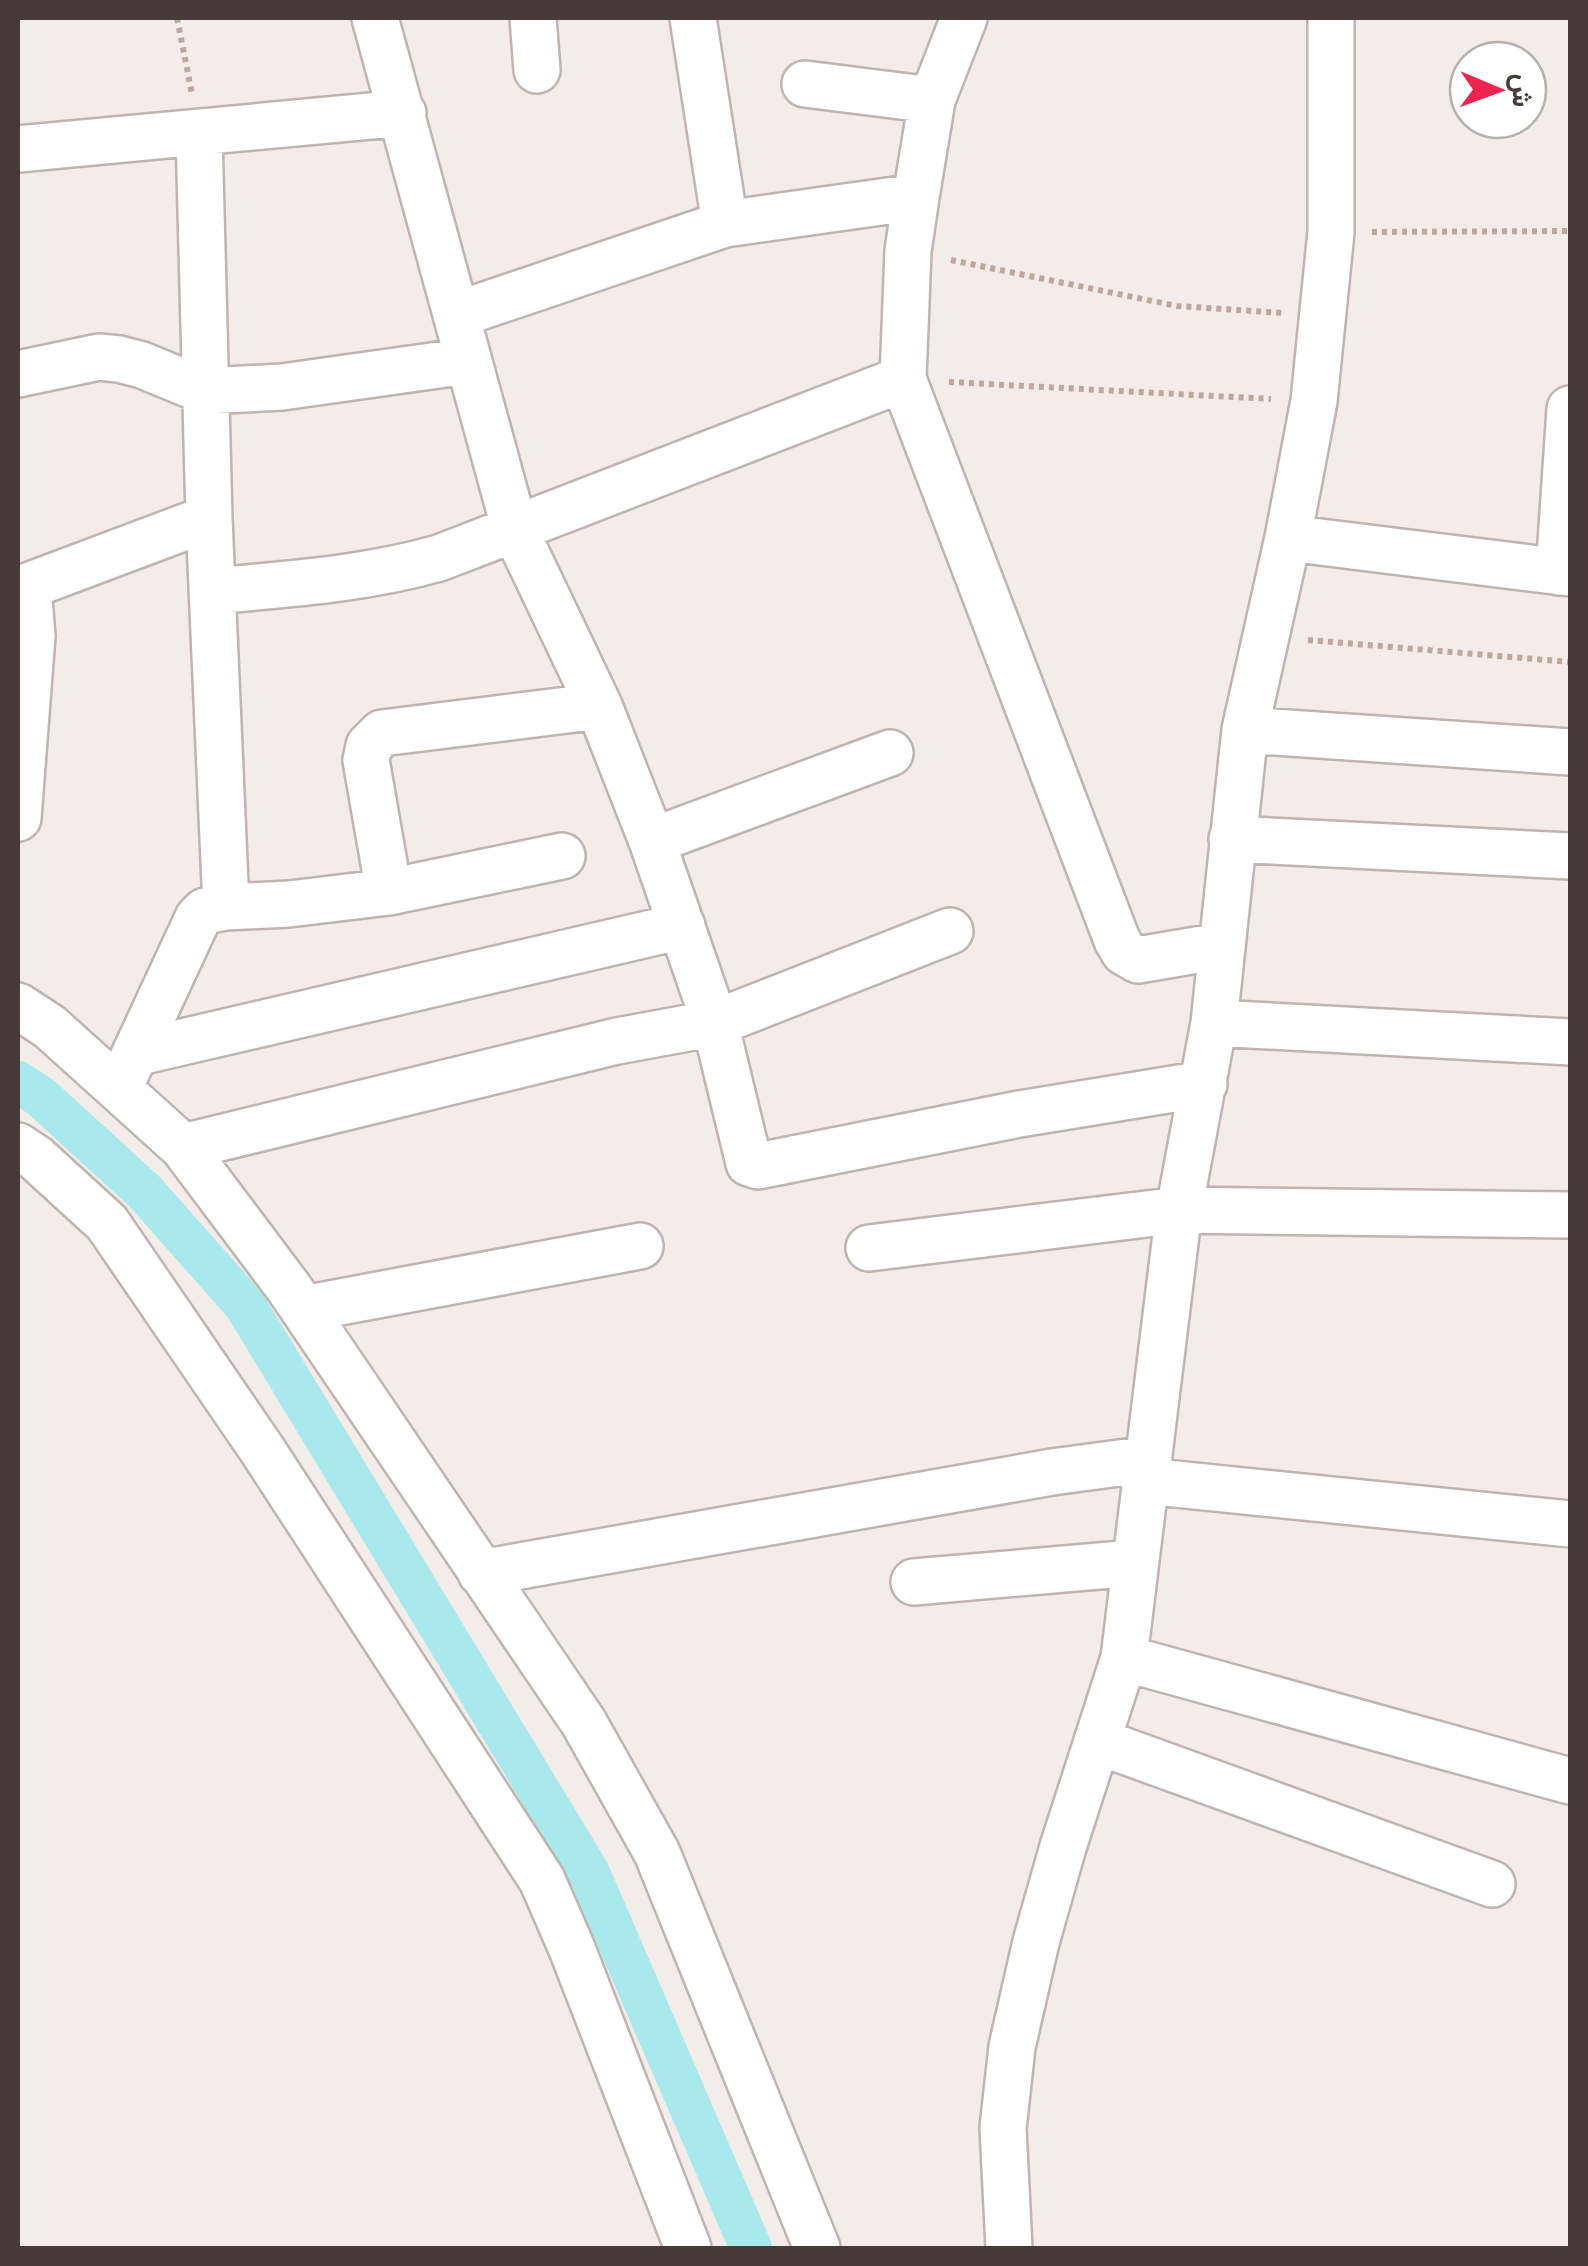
<svg xmlns="http://www.w3.org/2000/svg" width="1588" height="2266" viewBox="0 0 1588 2266" font-family="Barlow,Vazirmatn,sans-serif">
<style>
.lines{fill:none;stroke-linecap:round;stroke-linejoin:round}
.canal{stroke:#a7e9ed;stroke-width:42}
.minor-casing{stroke:#c1b4ae;stroke-width:50}
.path{stroke:#bfa79d;stroke-width:6;stroke-dasharray:5 5;stroke-linecap:butt}
.minor{stroke:#fff;stroke-width:45}
</style>
<rect width="100%" height="100%" fill="#f3ece8"/>
<g class="lines">
<path class="canal" d="M18,1082l23,15 103,94 101,114 344,568 162,375"/>
<defs>
<path id="minor" d="M375,18l140,512 84,176 53,135 63,182 34,140 9,3 261,-52 185,-30
M533,18l4,52
M693,18l32,206
M964,18l-32,82 -16,97 -8,54 -5,128 214,561 7,12 14,8 82,-14
M1331,18v214l-17,169 -26,137 -43,192 -31,293 -35,187 -55,448 446,123
M805,84l127,16
M199,134l10,384 17,389 63,-3 100,-12 173,-36
M18,149l385,-36
M456,315l269,-91 191,-27
M18,374l81,-17 20,2 23,6 63,26 77,-4 185,-26
M1288,538l282,35
M1559,572l11,-163
M212,591c77,-7 153,-12 227,-33l464,-179
M1245,730l325,22
M18,818l14,-182 -4,-50 181,-68
M1232,839l338,17
M652,841l238,-88
M389,892l-23,-132 3,-14 13,-13 217,-27
M18,1006l32,21 133,120 106,141 295,435 73,130 160,395
M1214,1023l356,19
M135,1053l547,-127
M126,1073l72,-155 7,-7 21,-4
M18,1146l18,12 71,65 156,228 279,429 30,69 116,299
M183,1147l434,-106 98,-18 235,-92
M869,1248l310,-38 391,5
M303,1309l337,-63
M1146,1481l424,43
M481,1573l571,-101 97,-13
M914,1582l220,-19
M1097,1741l395,143
M1009,2248l-6,-120 9,-81 24,-105 27,-95 61,-189"/>
</defs>
<use href="#minor" class="minor-casing"/>
<path class="path" d="M177,18l15,76
M1372,232l198,-1
M951,260l226,46 106,7
M949,382l322,17
M1308,640l262,22"/>
<use href="#minor" class="minor"/>
</g>
<rect width="1588" height="2266" fill="none" stroke="#463b37" stroke-width="40"/>
<g transform="translate(1498 90) rotate(91)"><circle r="48" fill="#ffffff" stroke="#b5b1af" stroke-width="2.5"/>
<path d="M0-8L18 38L0 25L-18 38Z" fill="#ef234d"/>
<text y="-15" font-size="28" font-weight="bold" text-anchor="middle" fill="#463b37">ش</text>
</g>
</svg>
